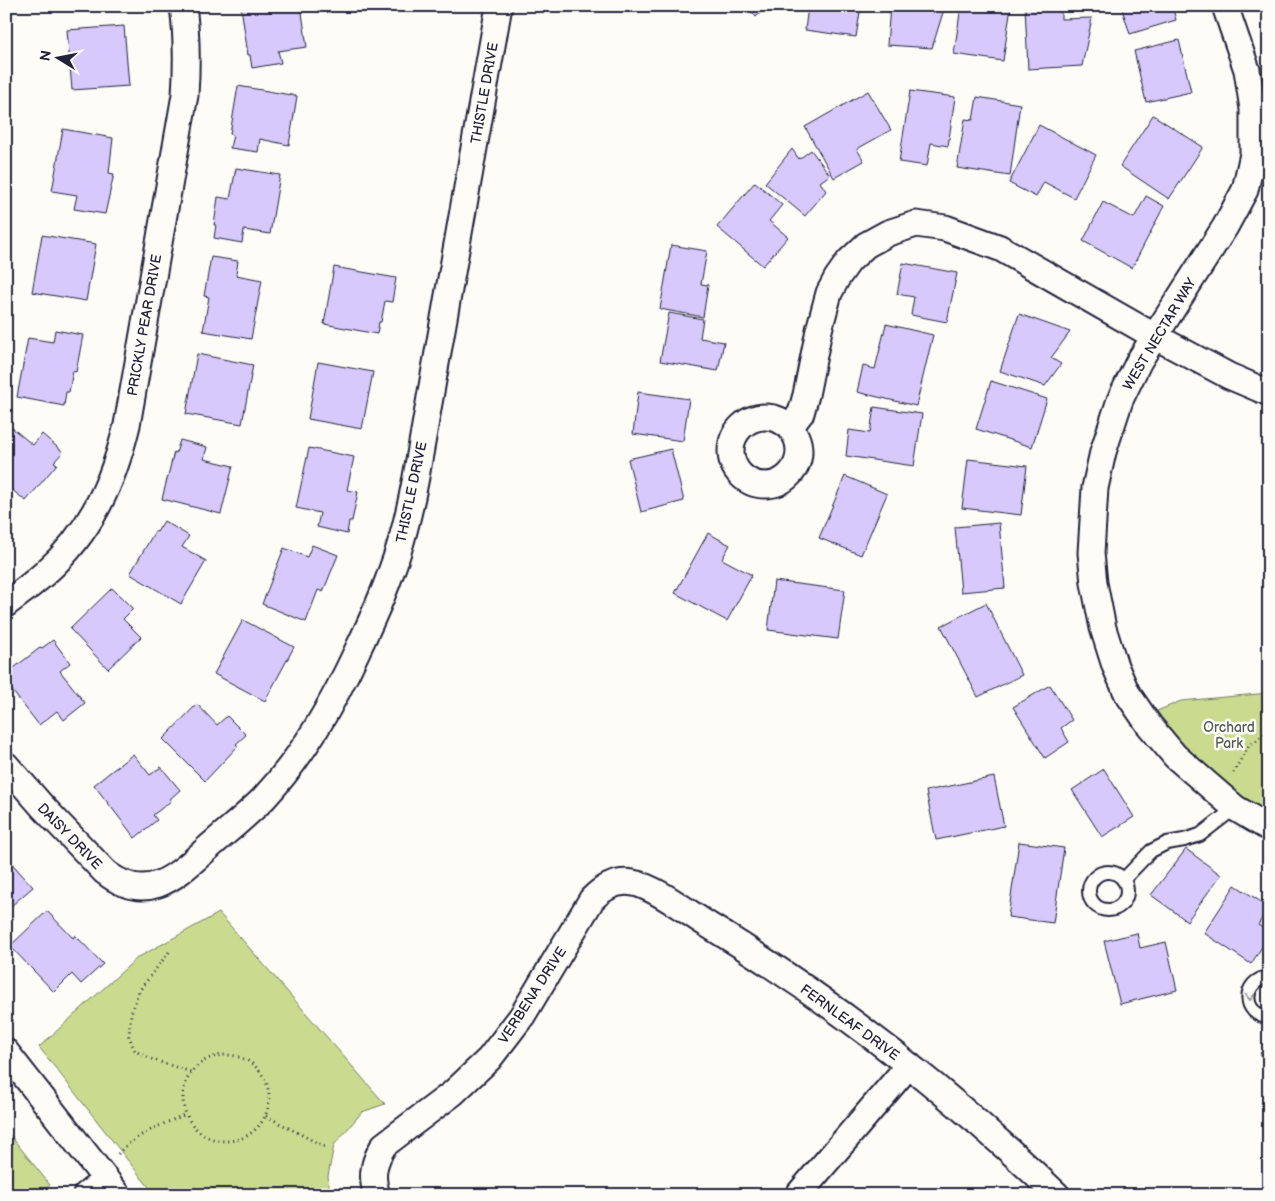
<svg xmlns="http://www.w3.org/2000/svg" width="1275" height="1201" viewBox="0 0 1275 1201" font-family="'Balsamiq Sans',sans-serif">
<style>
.green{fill:#cadb8f;stroke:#767e65}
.building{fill:#d7c9fb;stroke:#22223b}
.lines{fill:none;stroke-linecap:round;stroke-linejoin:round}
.lane-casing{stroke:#22223b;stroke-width:16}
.street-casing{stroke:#22223b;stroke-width:29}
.path{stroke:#22223b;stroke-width:3;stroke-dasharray:1 4;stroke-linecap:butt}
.lane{stroke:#fdfcf7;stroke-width:12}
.street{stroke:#fdfcf7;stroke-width:25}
.oneway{stroke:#9a9aa2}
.labels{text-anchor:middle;stroke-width:5;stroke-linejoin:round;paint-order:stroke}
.street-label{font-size:14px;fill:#22223b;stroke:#fdfcf7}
.park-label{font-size:14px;fill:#545a54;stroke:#fdfcf7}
</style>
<rect width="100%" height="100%" fill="#fdfcf7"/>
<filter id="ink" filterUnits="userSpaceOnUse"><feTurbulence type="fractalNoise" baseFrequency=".02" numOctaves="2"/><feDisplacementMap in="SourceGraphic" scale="10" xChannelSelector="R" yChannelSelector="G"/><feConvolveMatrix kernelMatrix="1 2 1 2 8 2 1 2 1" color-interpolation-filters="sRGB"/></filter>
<g filter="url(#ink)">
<path class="green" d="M1269,693v122c-45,-22 -83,-65 -112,-104l24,-10z
M219,913l166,191 -23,8 -28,33 -6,31 2,19h-175l-116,-148 98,-89z
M6,1130l44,55 -13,10h-31z"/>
<path class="building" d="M301,6l6,41 -29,4 3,12 -29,5 -2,-13h-2l-7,-48z
M747,6h21l-12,11z
M808,6h53l-5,31 -51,-7z
M890,6h55l-13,42 -45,-3z
M961,6h50l-8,55 -49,-7z
M1025,6h36v13l31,-1 -10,48 -54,3z
M1121,6h51l4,14 -46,14z
M124,26l5,60 -57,4 -5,-60z
M1179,40l12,52 -45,10 -12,-51z
M238,86l59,10 -8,49 -29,-6 -2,13 -28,-4 3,-13 -3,-1z
M868,91l23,39 -34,19 7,12 -30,17 -29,-51z
M910,91l45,6 -7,49 -17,-3 -4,23 -28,-4z
M977,97l43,7 -10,72 -53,-8 8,-49 8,1z
M1153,115l50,32 -34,52 -49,-33z
M1039,125l57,30 -22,43 -30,-16 -8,15 -27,-14z
M63,129l50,9 -4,35 5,1 -9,40 -31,-5 3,-14 -25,-4z
M792,149l7,10 12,-9 19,25 -10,7 6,9 -21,25 -40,-33z
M236,168l44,7 -10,59 -26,-4 -2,13 -28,-5 2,-13h-2l4,-28 12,2z
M755,182l27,23 -13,16 19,16 -25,29 -46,-39z
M1146,196l18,10 -32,62 -49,-27 20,-39 31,16z
M42,235l54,9 -10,57 -54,-9z
M671,245l36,6 -6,33 7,1 -5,32 -43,-8z
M211,257l27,4 -2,14 26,5 -11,59 -48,-8 6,-34 -5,-1z
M903,263l54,10 -10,49 -36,-7 3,-18 -17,-3z
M334,267l62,11 -4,24 -7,-1 -4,21h-2l-2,12 -53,-10z
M669,313l34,6 -3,19 24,4 -6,29 -58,-10z
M1019,314l51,18 -19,26 10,6 -16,22 -45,-15z
M886,324l47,11 -17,71 -59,-14 6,-26 12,3z
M55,330l28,5 -7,37 -3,-1 -4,21h-3l-2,14 -47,-9 11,-59 25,4z
M197,354l56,11 -11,59 -56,-10z
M318,362l55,10 -11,57 -54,-10z
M991,381l56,18 -15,48 -56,-18z
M638,392l51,7 -6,42 -50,-7z
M874,407l48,7 -8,52 -68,-10 3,-26 21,3z
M6,423l27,22 9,-11 21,18 -9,10 3,2 -31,37 -20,-16z
M180,440l27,7 -3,12 29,7 -12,48 -59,-15 12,-47 2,1z
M309,448l45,9 -7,33 11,2 -6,29h-3l-2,13 -30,-7 3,-14 -24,-5z
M671,449l13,52 -43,11 -13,-53z
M968,459l59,7 -6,49 -59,-7z
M845,476l42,18 -26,61 -42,-17z
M164,521l25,15 -7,11 24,14 -25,43 -51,-30 25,-43 2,1z
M999,523l6,65 -44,4 -6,-65z
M708,533l22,12 -8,14 30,16 -25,46 -52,-28z
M312,545l26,10 -15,37 -5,-2 -12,32 -44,-18 22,-56 23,9z
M774,581l71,9 -7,49 -70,-9z
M112,588l21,21 -10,10 18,18 -33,32 -38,-40z
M986,603l36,72 -44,22 -37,-71z
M243,620l51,27 -29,54 -51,-27z
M53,640l17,23 -10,8 25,32 -21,17 -7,-9 -18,14 -33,-42v-9l35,-27 1,1z
M1050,685l22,35 -11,8 8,14 -24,16 -32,-51z
M197,704l20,21 10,-9 19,19 -10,9 2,2 -33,35 -42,-42z
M133,754l17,21 11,-8 19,23 -10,9 1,2 -18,14 4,5 -22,18 -41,-53z
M1104,769l30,48 -32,20 -30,-47z
M994,777l10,49 -68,14 -10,-49z
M1019,842l45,6 -11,75 -45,-6z
M1186,849l35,26 -34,46 -36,-26z
M6,857l27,30 -22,19 -5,-6z
M1235,885l34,22 -11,18 11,7v4l-18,28 -47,-31z
M47,911l26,27 2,-3 28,29 -22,20 -9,-10 -18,18 -44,-46z
M1137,933l3,15 26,-6 11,48 -57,14 -16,-63z
M1269,1048v20l-9,-15z"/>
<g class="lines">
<defs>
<path id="lane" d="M1089 891a19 19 0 1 1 38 0a19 19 0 1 1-38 0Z
M1123,880l28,-29 16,-8 17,-3 16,-5 35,-27
M1269,977c-28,3 -27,39 0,40"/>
<path id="street" d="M1225,6l22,64 6,39v45l-8,36 -20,37 -86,134 -19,39 -17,52 -8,36 -4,65 3,30 9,45 12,38 12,27 22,32 26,31 60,52 34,20
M731 451a34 34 0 1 1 68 0a34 34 0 1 1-68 0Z
M790,427l11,-14 5,-18 13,-65 10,-37 8,-15 12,-17 17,-16 22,-12 28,-9 29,4 55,20 154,88 75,40 40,17
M6,604c13,-10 27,-20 39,-31 46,-41 68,-90 82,-148l58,-330c2,-30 2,-59 -2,-89
M6,765l36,41 63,66c43,34 71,4 104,-25 18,-16 37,-31 54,-48 41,-44 70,-96 95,-150 12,-25 24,-51 33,-77 12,-31 19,-63 25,-95l83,-471
M6,1052l112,143
M86,1195l20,-16
M377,1195c-7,-19 -3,-34 7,-50l69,-52 36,-34 33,-43 70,-117c11,-11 25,-19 41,-16 20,3 53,28 72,40 127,77 245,169 352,272
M798,1195l111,-130"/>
</defs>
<use href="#lane" class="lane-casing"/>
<use href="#street" class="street-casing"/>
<path class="path" d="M1233,773l15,-26 21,-17
M169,952l-30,39 -8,23 -2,22 6,15 16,8 40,13
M183 1098a43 43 0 1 1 86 0a43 43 0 1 1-86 0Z
M266,1116l59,31
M118,1154c17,-20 44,-29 68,-40"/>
<use href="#lane" class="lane"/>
<use href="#street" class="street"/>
</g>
<defs><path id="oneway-chevron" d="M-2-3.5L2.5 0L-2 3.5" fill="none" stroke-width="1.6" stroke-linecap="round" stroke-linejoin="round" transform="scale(1.25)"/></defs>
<use class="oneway" href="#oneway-chevron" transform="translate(1250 997) rotate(90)"/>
</g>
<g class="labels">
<g class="street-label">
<text transform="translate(484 93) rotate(-80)" y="5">THISTLE DRIVE</text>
<text transform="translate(144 325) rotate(-80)" y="5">PRICKLY PEAR DRIVE</text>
<text transform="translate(1159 334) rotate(-59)" y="5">WEST NECTAR WAY</text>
<text transform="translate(411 492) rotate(-78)" y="5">THISTLE DRIVE</text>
<text transform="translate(70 836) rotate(46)" y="5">DAISY DRIVE</text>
<text transform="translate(532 995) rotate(-57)" y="5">VERBENA DRIVE</text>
<text transform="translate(850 1022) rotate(36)" y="5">FERNLEAF DRIVE</text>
</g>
<g class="park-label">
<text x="1229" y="732">Orchard<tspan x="1229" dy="16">Park</tspan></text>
</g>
</g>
<rect width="1275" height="1201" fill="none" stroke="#fdfcf7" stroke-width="25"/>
<rect x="12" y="12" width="1250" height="1176" fill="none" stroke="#22223b" stroke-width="2" filter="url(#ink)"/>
<g transform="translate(58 58) rotate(280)" stroke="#fdfcf7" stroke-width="4" paint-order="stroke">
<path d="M0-4L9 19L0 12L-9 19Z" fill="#22223b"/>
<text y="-8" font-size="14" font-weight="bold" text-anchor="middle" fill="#22223b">N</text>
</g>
</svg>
